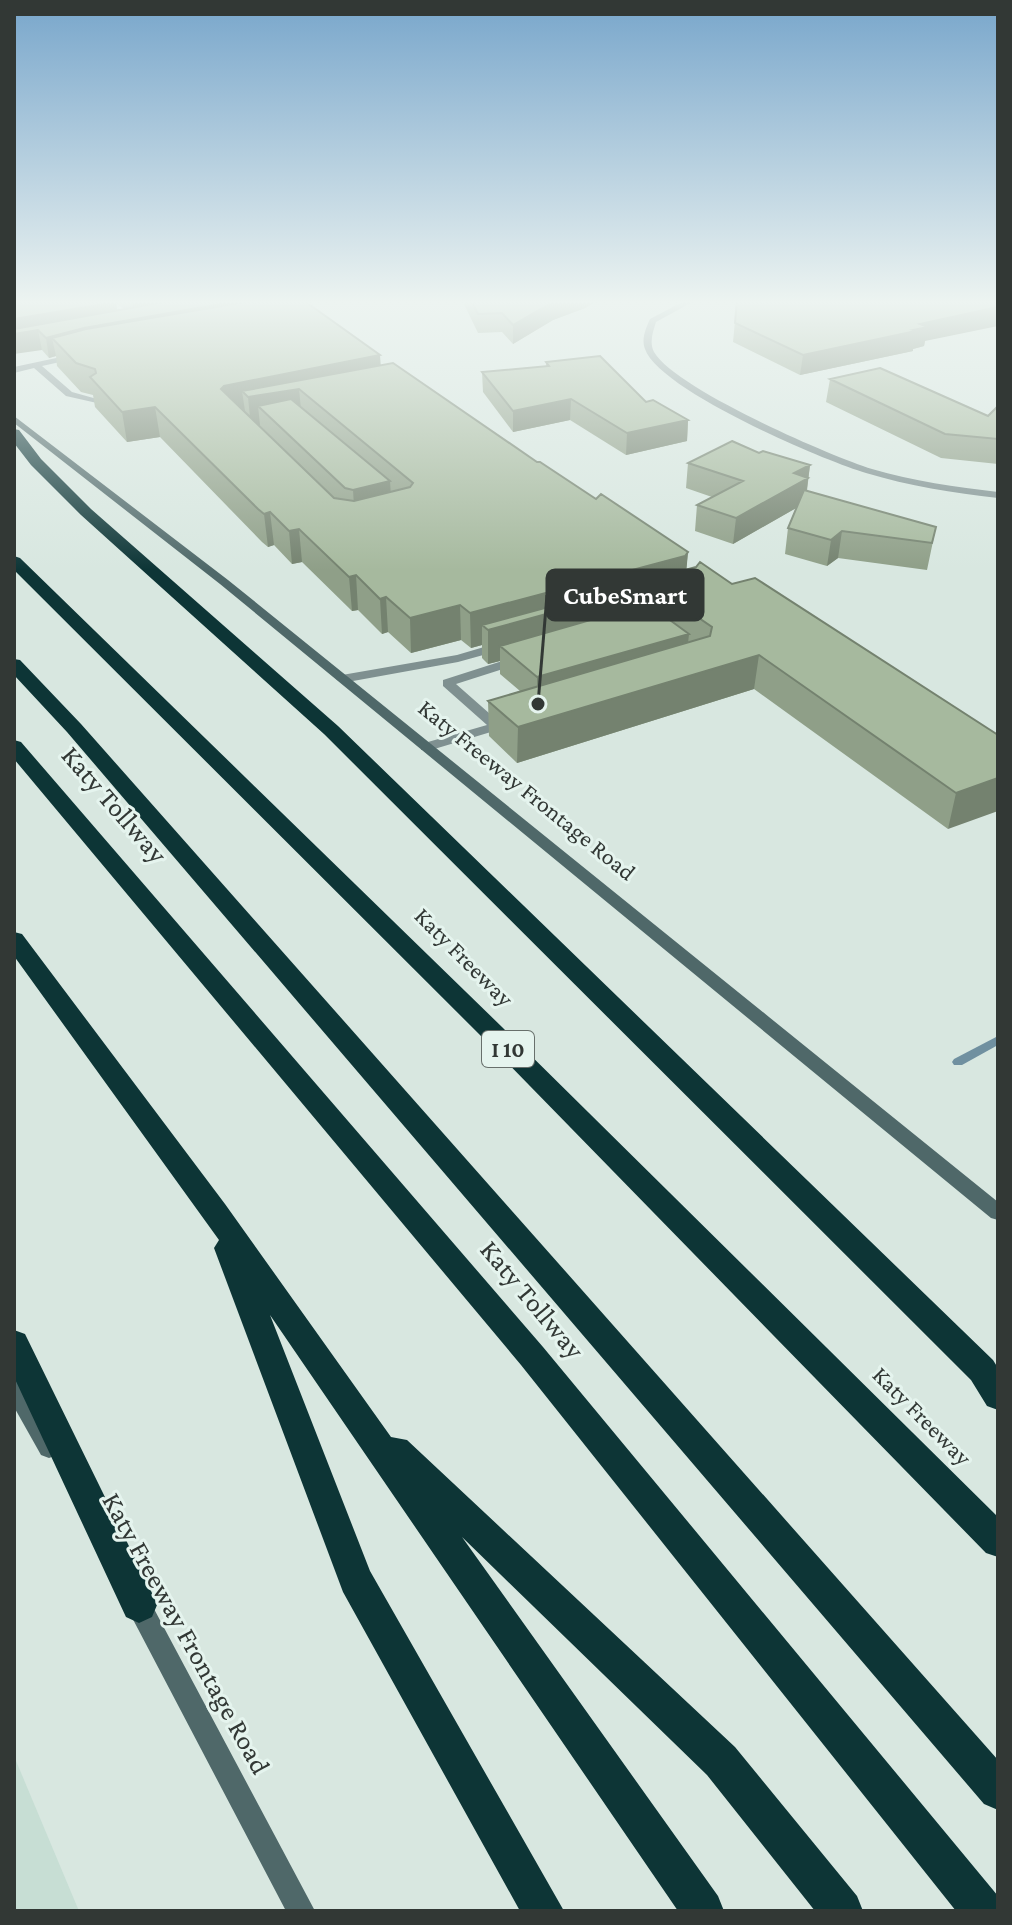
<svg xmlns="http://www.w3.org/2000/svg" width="1012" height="1925" viewBox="0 0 1012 1925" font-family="'Crimson Pro',serif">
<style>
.built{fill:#c7ded4}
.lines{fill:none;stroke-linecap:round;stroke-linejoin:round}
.stream{fill:#7090a0;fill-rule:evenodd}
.service{fill:#7f9090;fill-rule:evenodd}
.minor{fill:#7f9090;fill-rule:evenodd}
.secondary{fill:#4f6869;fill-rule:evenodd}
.motorway{fill:#0d3536;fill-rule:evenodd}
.wall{fill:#8f9f88;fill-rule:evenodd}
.shaded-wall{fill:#74826f}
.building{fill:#a6b99e;stroke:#74826f;stroke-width:2}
.labels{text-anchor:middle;stroke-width:6;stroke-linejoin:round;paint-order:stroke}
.shield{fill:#e5f4ee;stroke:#68706c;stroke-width:2}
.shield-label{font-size:22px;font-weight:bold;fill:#323835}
.street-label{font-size:24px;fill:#323835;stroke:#e5f4ee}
.near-street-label{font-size:28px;fill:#323835;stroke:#e5f4ee}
.leader{fill:none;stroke:#323835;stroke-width:3}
.callout-dot{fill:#323835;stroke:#e5f4ee;stroke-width:3}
.callout{fill:#323835;stroke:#323835;stroke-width:3}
.callout-label{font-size:26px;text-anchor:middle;font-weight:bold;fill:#fff}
</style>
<rect width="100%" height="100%" fill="#d8e7e0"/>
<path class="built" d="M14,1756l65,155h-65z"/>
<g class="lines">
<path class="stream" d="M998,1036v9l-36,20h-8l-2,-3 2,-3z"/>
<path class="service" d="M75,354l3,4 -36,8 30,26 25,7v4l-31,-7 -32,-28 -20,5v-6z
M501,642l6,4 -2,3 -47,13 -116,21 -6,-4 6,-4 115,-20z
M521,655l6,4 -2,3 -69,22 42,37 16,-2v6l-83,25h-10v-6l66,-19 -44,-39v-6z"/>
<path class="minor" d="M686,300h10l-40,22c-3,10 -7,20 -2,30 22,37 174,103 218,117 41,12 84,18 126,23v6c-45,-5 -89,-12 -132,-25 -44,-13 -207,-83 -221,-124 -4,-10 1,-21 5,-30z"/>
<path class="secondary" d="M14,416l214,164 770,622v18l-7,-2 -771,-634 -206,-161z
M14,1378l8,2 35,61 3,7 -3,7 -8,3 -8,-3 -27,-48z
M136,1588l9,4 170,319h-29l-159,-303 -3,-8 3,-8z"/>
<path class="motorway" d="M14,429l5,1 22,29 50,50 247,217 655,634 5,8v42l-11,-4 -16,-26 -647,-646 -243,-219 -50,-50 -17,-22z
M14,556l6,2 482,469 496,490v40l-12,-4 -502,-514 -470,-469z
M14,659l6,1 61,64 917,1036v50l-14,-6 -917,-1072 -53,-57z
M14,740l7,2 522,605 455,549v15h-42l-435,-546 -507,-606z
M14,932l8,2 203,270 166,233 16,3 328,307 122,149 6,15h-48l-108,-136 -245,-238 256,359 6,15h-46l-408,-596 100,256 194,340h-44l-177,-319 -129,-344 5,-8 -205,-284z
M14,1330l11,4 127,259 5,12 -5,12 -13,6 -13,-6 -112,-240z"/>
</g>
<path class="wall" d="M14,300h309l-16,3 74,62 215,134 92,53 -2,18 46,14 266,151 -50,94 -194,-140 -237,74 -28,-27 -1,-35 32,-10 -20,-17v-13l-12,3 -6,-6v-13l-11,3 -10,-8 -50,13 -23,-21 -6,2 -24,-24 -6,1 -50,-49 -10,2 -18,-19 -6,2 -6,-5 -102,-105 -33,5 -32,-35 -2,-12 -12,-3 -24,-26 -1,-10 -7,2 -7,-8zM116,303l3,2 5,4 -7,2z
M462,300h137l-14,8 -32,12 -40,24 -11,-12 -24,1z
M737,300l188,41 -1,5 -11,3v2l-113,24 -67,-33z
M546,362l142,58 -1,21 -61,14 -56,-35 -57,12 -30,-40 -1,-20 64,-6z
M830,379l158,37 10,-10v58l-57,-6 -115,-56z
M759,453l51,12 -3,26 129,36 -9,43 -89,-12 -11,8 -42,-12 3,-26 8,-20 -63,36 -38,-13 2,-26 15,-8 -26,-9 2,-25z"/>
<path class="shaded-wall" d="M132,300h46l-43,18z
M243,300h80l-271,38 4,18 -7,2 -3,-20 38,-10z
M556,300h43l-14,8 -32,12 -40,24v-19z
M116,302l3,19 -81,9 4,20 -28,4v-35z
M998,307v19l-73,15 -1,5 -11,3v2l-113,24 3,-20 110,-25 7,-6z
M380,355l2,28 -83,6 3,30 -44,-13 2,19 -9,2 -3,-30 -6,-6 3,20 -24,-22 3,-3z
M571,399l-1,21 -57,12v-21z
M155,407l5,30 -33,5 -5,-30z
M688,420l-1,21 -61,14 1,-22z
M810,465l-5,38 -72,41 3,-26 58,-45z
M390,481l2,32 -37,9 -2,-32z
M270,512l4,33 -6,2 -4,-33z
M299,529l3,33 -10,2 -3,-33z
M842,531l-4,27 -11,8 4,-26z
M688,552l-3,34 -30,2 -2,33 -153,25v15l-12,3v-34l-6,-5v20l-11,3 -1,-35z
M356,575l2,35 -6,1 -3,-34z
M386,597l2,35 -6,2 -2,-35z
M460,605l1,35 -50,13 -1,-35z
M689,634l-3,28 -149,44v-29z
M759,655l-5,34 -237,74 1,-36z
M998,778v33l-50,18 8,-36z"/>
<path class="building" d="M14,300h99l3,2 -102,17z
M175,300h68l-159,28 -38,10 -8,-8 -24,4v-5z
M257,300h46l77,55 -156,31 -3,3 113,109 20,3 56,-14 3,-4 -114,-94 -51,8 -6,-6 151,-28 144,99h3l56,37 5,-5 87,58 -3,4 -215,57 -10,-8 -50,13 -24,-21 -6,2 -24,-24 -7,2 -50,-48 -10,2 -19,-19 -6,2 -6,-5 -103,-102 -33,5 -32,-35 6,-4 -1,-4 -19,-6 -24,-25 34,-9z
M471,300h85l-43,25 -11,-12 -24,1z
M737,300h261v7l-78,17 8,3 -15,3 3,1 -113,24 -68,-32z
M600,356l46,46 7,-2 35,20 -61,13 -56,-34 -58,12 -31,-39 67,-6 -3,-4z
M880,368l108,48 10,-10v33l-53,-5 -115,-55z
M291,399l99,82 -37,9 -8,-2 -87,-82z
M732,441l27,12 4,-2 47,14 -16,8 14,5 -72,40 -39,-13 46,-24 -55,-18z
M804,490l132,37 -4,16 -90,-12 -11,9 -43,-12z
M700,562l32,22 23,-6 243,157v43l-42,15 -197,-138 -241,72 -30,-26 222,-65 2,-9 -57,-39 -29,4 -138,38 -6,-5 214,-58z
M652,607l37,27 -152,43 -37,-31 132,-38z"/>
<linearGradient id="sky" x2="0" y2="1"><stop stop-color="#78a6cb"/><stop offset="0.53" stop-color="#edf4f1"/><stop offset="1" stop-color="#edf4f1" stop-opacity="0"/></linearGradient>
<rect width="1012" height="570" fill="url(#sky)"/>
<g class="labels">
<rect class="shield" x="482" y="1031" width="52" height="36" rx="6"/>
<g class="shield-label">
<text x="508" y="1057">I 10</text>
</g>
<g class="street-label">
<text transform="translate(527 790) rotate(39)" y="8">Katy Freeway Frontage Road</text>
<text transform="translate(464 957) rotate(45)" y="8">Katy Freeway</text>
<text transform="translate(922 1416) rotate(45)" y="8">Katy Freeway</text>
</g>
<g class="near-street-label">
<text transform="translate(115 804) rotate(49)" y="10">Katy Tollway</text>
<text transform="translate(533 1299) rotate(50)" y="10">Katy Tollway</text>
<text transform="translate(187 1633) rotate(61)" y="10">Katy Freeway Frontage Road</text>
</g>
</g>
<path class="leader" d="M538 704L547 595"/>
<circle class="callout-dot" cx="538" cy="704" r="8"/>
<rect class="callout" x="547" y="570" width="156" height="50" rx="8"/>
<g class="callout-label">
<text x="625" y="604">CubeSmart</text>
</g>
<rect width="1012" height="1925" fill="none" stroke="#323835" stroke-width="32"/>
</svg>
